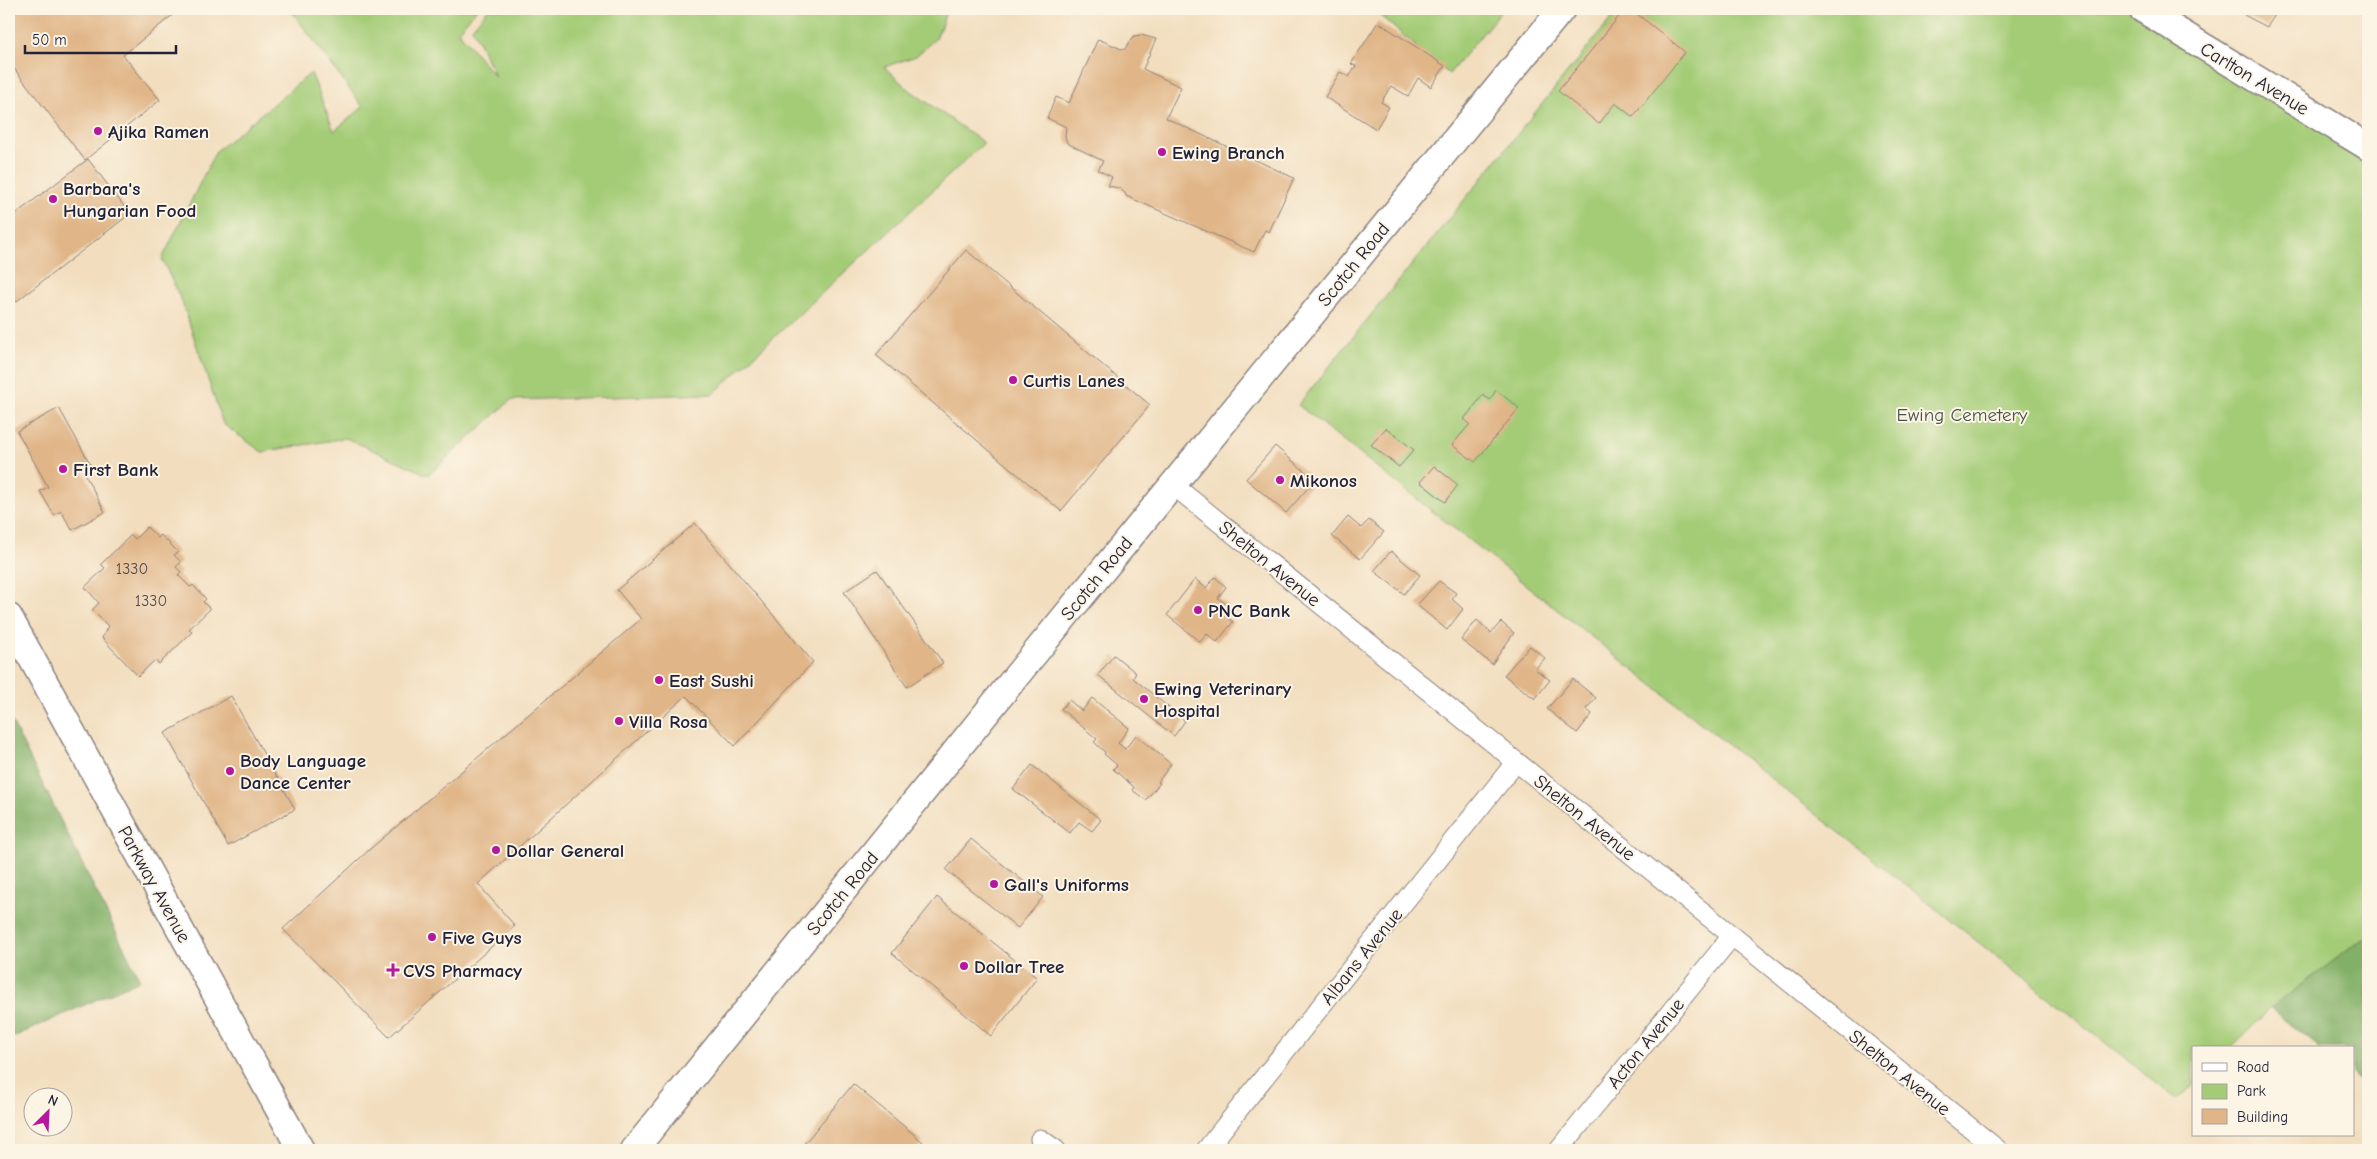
<svg xmlns="http://www.w3.org/2000/svg" width="2377" height="1159" viewBox="0 0 2377 1159" font-family="'Comic Neue',sans-serif">
<style>
.green{fill:#a4cc77;stroke:#637759}
.forest{fill:#83b068;stroke:#526952}
.building{fill:#e0b587}
.lines{fill:none;stroke-linecap:round;stroke-linejoin:round}
.street-casing{stroke:#8a807d;stroke-width:21}
.secondary-casing{stroke:#8a807d;stroke-width:29}
.street{stroke:#fff;stroke-width:19}
.secondary{stroke:#fff;stroke-width:26}
.poi-dot{fill:#b5179e;stroke:#fcf5e5;stroke-width:2}
.labels{text-anchor:middle;stroke-width:4;stroke-linejoin:round;paint-order:stroke}
.number-label{font-size:16px;fill:#52474e}
.street-label{font-size:19px;fill:#22223b;stroke:#fcf5e5}
.poi-label{font-size:19px;font-weight:bold;fill:#22223b;stroke:#fcf5e5;text-anchor:start}
.park-label{font-size:19px;fill:#49554d;stroke:#fcf5e5}
</style>
<rect width="100%" height="100%" fill="#fcf5e5"/>
<filter id="ink" filterUnits="userSpaceOnUse"><feTurbulence type="fractalNoise" baseFrequency=".02" numOctaves="2"/><feDisplacementMap in="SourceGraphic" scale="10" xChannelSelector="R" yChannelSelector="G"/><feConvolveMatrix kernelMatrix="1 2 1 2 8 2 1 2 1" color-interpolation-filters="sRGB"/></filter>
<filter id="wash" filterUnits="userSpaceOnUse"><feTurbulence type="fractalNoise" baseFrequency=".0096" numOctaves="4" result="noise"/><feDisplacementMap in="SourceGraphic" scale="20" xChannelSelector="R" yChannelSelector="G"/><feGaussianBlur stdDeviation="1.12" result="paint"/><feColorMatrix in="noise" values="0 0 0 0 0 0 0 0 0 0 0 0 0 0 0 0 0 1.4 0 .05"/><feComposite in="paint" operator="in"/></filter>
<g filter="url(#wash)">
<rect width="100%" height="100%" fill="#f2debf"/>
<path class="green" d="M290,9h187l-19,22 38,47 -24,-50 16,-19h459l-10,28 -21,19 -32,11 23,21 77,55 -271,251 -202,6 -83,75 -82,-37 -84,14 -39,-28 -41,-122 -20,-43 54,-108 95,-78 23,58 29,-24z
M1372,9h131l-54,65z
M1619,9h509l240,152v774l-97,73 -40,40h-38v37l-15,15 -880,-695z"/>
<path class="forest" d="M9,716l131,264 -131,59z
M2368,935v153l-15,-13v-27h-33l-49,-40z"/>
<g id="blocks">
<path class="building" d="M9,9h171l-57,46 37,45 -75,60 -76,-98z
M1625,9h6l54,43 -52,65 -18,-14 -16,21 -41,-33z
M2248,9h31l-12,18 -23,-12z
M1378,22l67,44 -14,21 -13,-9 -10,18 -17,-10 -10,16 8,5 -13,22 -51,-32 15,-25 9,5 7,-11 -5,-2z
M1141,35l15,4 -13,30 38,18 -15,31 128,60 -25,54 -4,-2 -11,22 -128,-56 -1,-3 -6,-5 -11,-2 4,-9 -14,-7 5,-9 -36,-18 -2,-7 1,-9 -19,-9 9,-21 13,6 29,-64 26,11 10,-14z
M88,159l42,55 -121,93v-88z
M966,250l184,155 -89,106 -185,-156z
M1496,390l23,18 -44,54 -23,-17 18,-21 -6,-5 19,-24 7,5z
M59,408l33,59 -9,4 22,41 -33,18 -11,-19 -7,4 -14,-24 8,-4 -31,-56z
M1386,428l28,22 -15,17 -28,-22z
M1275,446l40,34 -29,33 -40,-34z
M1434,466l24,19 -13,17 -25,-20z
M1348,517l13,11 8,-8 15,12 -24,27 -28,-23z
M695,523l118,139 -78,84 -49,-50 -208,188 37,42 -126,111 -106,-108 87,-80 271,-230 -24,-29z
M147,527l11,11 3,-3 17,17 -4,3 7,7 -5,5 5,5 -3,3 12,12 3,-2 13,14 -3,3 7,7 -21,20 3,3 -33,32 -4,-4 -17,16 -36,-38 6,-12 -16,-16 7,-7 -14,-16 20,-19 -4,-4 30,-29 4,4z
M1391,551l29,24 -16,19 -30,-23z
M877,570l66,93 -36,24 -63,-95z
M1215,577l11,10 -8,11 11,8 -6,8 10,8 -16,20 -10,-8 -7,8 -33,-27 28,-36 11,9z
M1439,581l17,12 -4,6 11,10 -16,21 -30,-25z
M1477,620l14,13 10,-11 13,11 -22,31 -31,-24z
M1530,646l15,12 -10,11 15,11 -15,19 -31,-24z
M1114,655l22,18 -3,5 52,43 -11,15 -76,-61z
M1573,679l23,19 -10,11 6,5 -15,19 -30,-24z
M231,696l64,113 -67,37 -63,-113z
M1092,698l37,30 -11,15 7,6 11,-14 35,29 -13,18 2,1 -14,17 -14,-10 2,-3 -21,-18 4,-4 -13,-11 1,-2 -11,-10 3,-3 -36,-30 8,-9 13,11z
M1032,765l69,55 -9,11 -13,-9 -9,11 -57,-44z
M971,839l72,58 -25,31 -72,-58z
M937,897l100,81 -46,58 -99,-83z
M853,1084l70,58 -6,8 -117,-1z"/>
</g>
</g>
<g filter="url(#ink)">
<use href="#blocks" fill-opacity="0" stroke="#8a807d" stroke-width="1"/>
<g class="lines">
<defs>
<path id="street" d="M1173,485l825,665
M1040,1139l16,11
M1206,1150l310,-388
M1559,1150l173,-214"/>
<path id="secondary" d="M2142,9l226,138
M9,617l292,533
M634,1150l388,-481 540,-660"/>
</defs>
<use href="#street" class="street-casing"/>
<use href="#secondary" class="secondary-casing"/>
<use href="#street" class="street"/>
<use href="#secondary" class="secondary"/>
</g>
</g>
<g class="poi-dot">
<circle cx="98" cy="131" r="5"/>
<circle cx="1162" cy="152" r="5"/>
<circle cx="53" cy="199" r="5"/>
<circle cx="1013" cy="380" r="5"/>
<circle cx="63" cy="469" r="5"/>
<circle cx="1280" cy="480" r="5"/>
<circle cx="1198" cy="610" r="5"/>
<circle cx="659" cy="680" r="5"/>
<circle cx="1144" cy="699" r="5"/>
<circle cx="619" cy="721" r="5"/>
<circle cx="230" cy="771" r="5"/>
<circle cx="496" cy="850" r="5"/>
<circle cx="994" cy="884" r="5"/>
<circle cx="432" cy="937" r="5"/>
<circle cx="964" cy="966" r="5"/>
<path d="M390.5 962.5h5v5h5v5h-5v5h-5v-5h-5v-5h5z"/>
</g>
<g class="labels">
<g class="number-label">
<text x="132" y="574">1330</text>
<text x="151" y="606">1330</text>
</g>
<g class="street-label">
<text transform="translate(2255 78) rotate(31)" y="7">Carlton Avenue</text>
<text transform="translate(1353 264) rotate(-51)" y="7">Scotch Road</text>
<text transform="translate(1270 563) rotate(39)" y="7">Shelton Avenue</text>
<text transform="translate(1096 578) rotate(-51)" y="7">Scotch Road</text>
<text transform="translate(1585 817) rotate(39)" y="7">Shelton Avenue</text>
<text transform="translate(155 884) rotate(61)" y="7">Parkway Avenue</text>
<text transform="translate(842 893) rotate(-51)" y="7">Scotch Road</text>
<text transform="translate(1361 956) rotate(-51)" y="7">Albans Avenue</text>
<text transform="translate(1645 1043) rotate(-51)" y="7">Acton Avenue</text>
<text transform="translate(1900 1072) rotate(39)" y="7">Shelton Avenue</text>
</g>
<g class="poi-label">
<text x="108" y="138">Ajika Ramen</text>
<text x="1172" y="159">Ewing Branch</text>
<text x="63" y="195">Barbara's<tspan x="63" dy="22">Hungarian Food</tspan></text>
<text x="1023" y="387">Curtis Lanes</text>
<text x="73" y="476">First Bank</text>
<text x="1290" y="487">Mikonos</text>
<text x="1208" y="617">PNC Bank</text>
<text x="669" y="687">East Sushi</text>
<text x="1154" y="695">Ewing Veterinary<tspan x="1154" dy="22">Hospital</tspan></text>
<text x="629" y="728">Villa Rosa</text>
<text x="240" y="767">Body Language<tspan x="240" dy="22">Dance Center</tspan></text>
<text x="506" y="857">Dollar General</text>
<text x="1004" y="891">Gall's Uniforms</text>
<text x="442" y="944">Five Guys</text>
<text x="974" y="973">Dollar Tree</text>
<text x="403" y="977">CVS Pharmacy</text>
</g>
<g class="park-label">
<text x="1962" y="421">Ewing Cemetery</text>
</g>
</g>
<rect width="2377" height="1159" fill="none" stroke="#fcf5e5" stroke-width="30"/>
<rect x="2192" y="1046" width="162" height="90" fill="#fcf5e5" stroke="#a5a1a1"/>
<rect x="2202" y="1063" width="25" height="8" fill="#ffffff" stroke="#a5a1a1"/>
<text x="2237" y="1072" font-size="15" fill="#22223b">Road</text>
<rect x="2202" y="1084" width="25" height="15" fill="#a4cc77" stroke="#a5a1a1"/>
<text x="2237" y="1096" font-size="15" fill="#22223b">Park</text>
<rect x="2202" y="1109" width="25" height="15" fill="#e0b587" stroke="#a5a1a1"/>
<text x="2237" y="1122" font-size="15" fill="#22223b">Building</text>
<g transform="translate(48 1112) rotate(24)"><circle r="24" fill="#fcf5e5" stroke="#a5a1a1"/>
<path d="M0-4L9 19L0 12L-9 19Z" fill="#b5179e"/>
<text y="-8" font-size="14" font-weight="bold" text-anchor="middle" fill="#22223b">N</text>
</g>
<path d="M25 45v8h151v-8" fill="none" stroke="#22223b" stroke-width="2.5"/>
<text x="32" y="45" font-size="15" fill="#22223b" stroke="#fcf5e5" stroke-width="4" paint-order="stroke">50 m</text>
</svg>
